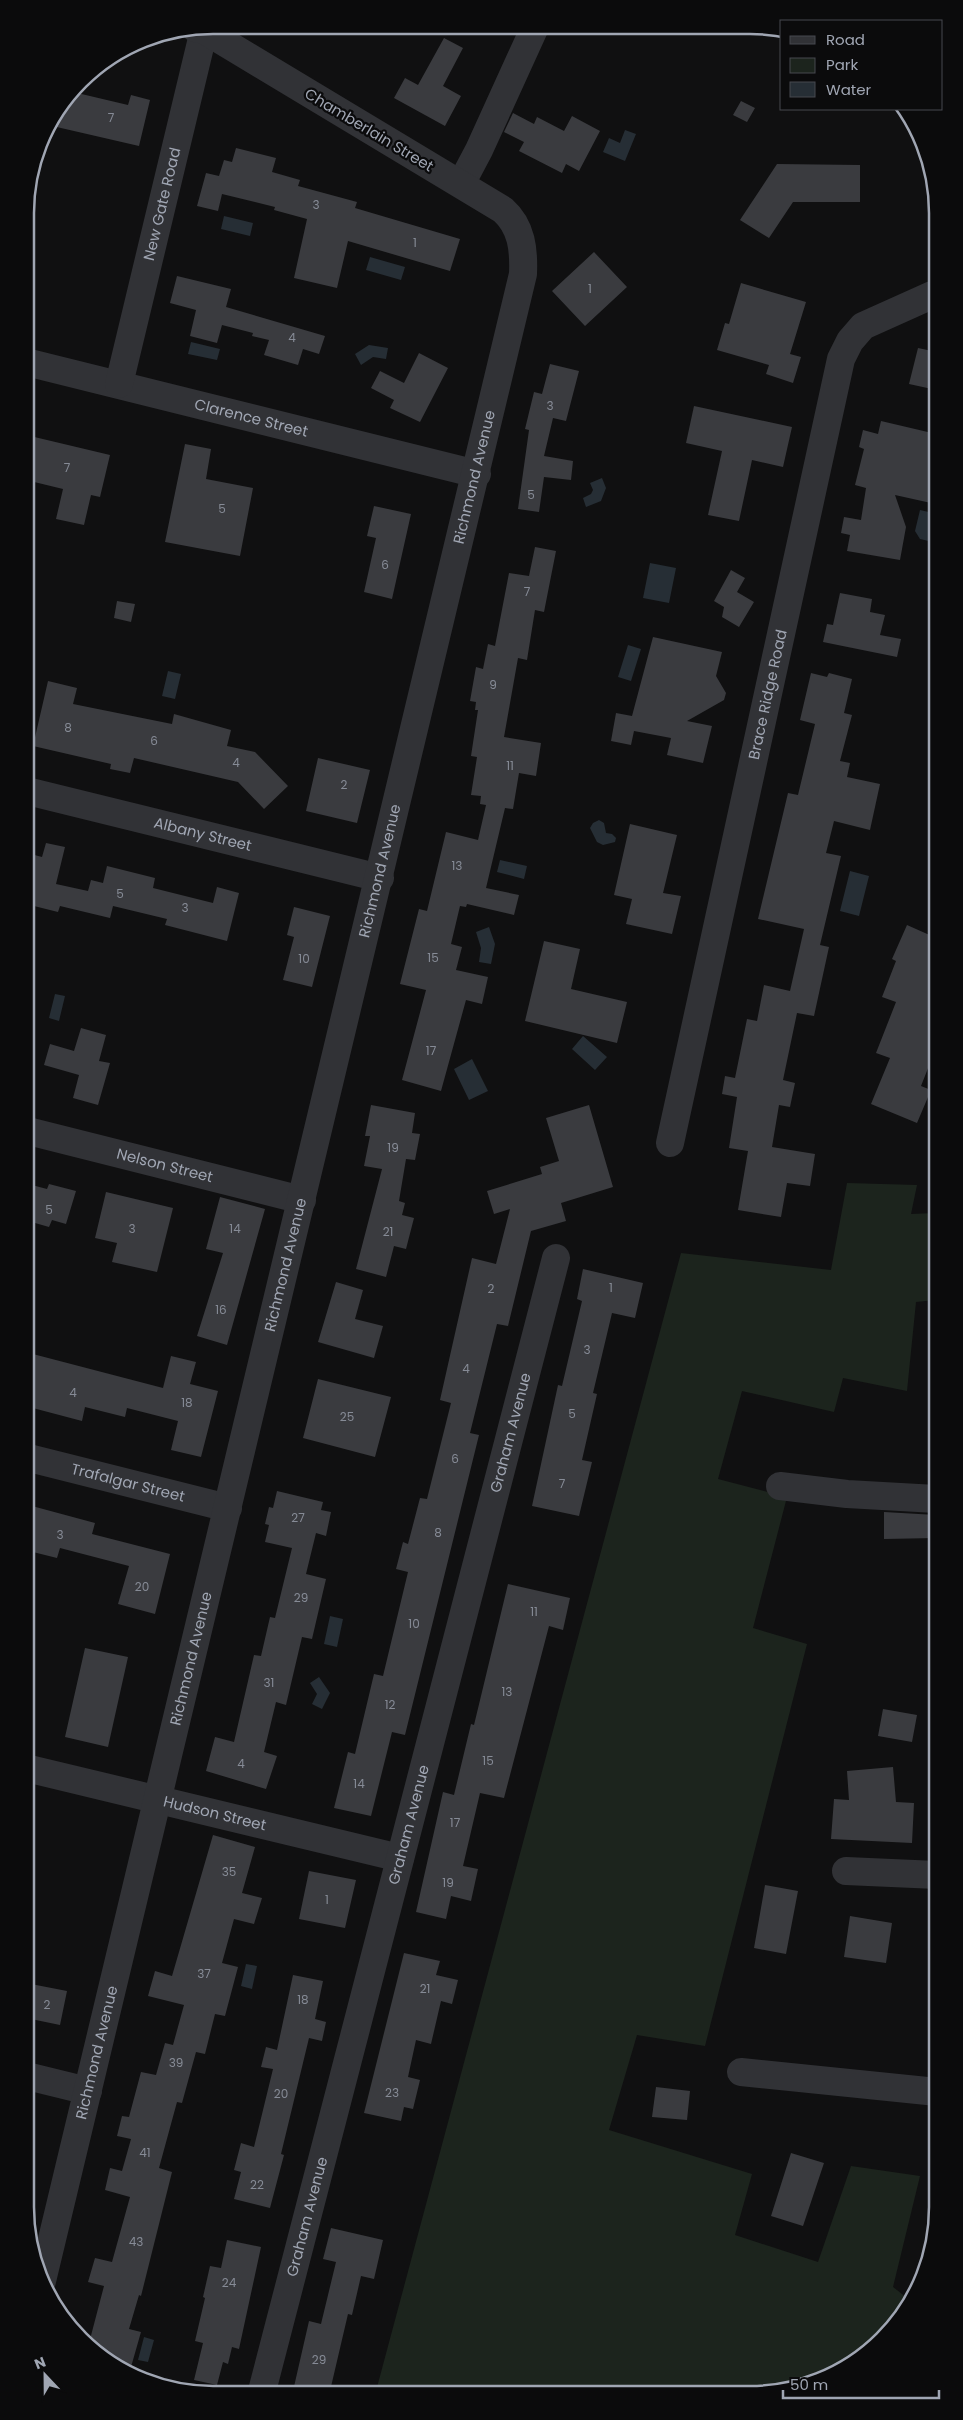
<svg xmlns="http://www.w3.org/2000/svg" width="963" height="2420" viewBox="0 0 963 2420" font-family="Poppins,sans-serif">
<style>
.green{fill:#1c241d}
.water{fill:#262e35}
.building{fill:#3a3b3f}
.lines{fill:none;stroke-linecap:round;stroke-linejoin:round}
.minor{stroke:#313236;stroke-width:28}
.labels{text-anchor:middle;stroke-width:4.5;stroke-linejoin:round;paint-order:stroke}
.number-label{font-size:12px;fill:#868b96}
.street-label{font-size:15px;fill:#a0a6b3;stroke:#0b0b0c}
.rim{fill:none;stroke:#a0a6b3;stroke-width:2.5}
</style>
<rect width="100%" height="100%" fill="#101011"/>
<path class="green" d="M847,1183l70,2 -6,29 24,-1v87l-19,2 -9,89 -64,-13 -9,34 -92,-21 -24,88 69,18 -34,131 54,16 -102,402 -68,-11 -28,95 143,44 -17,61 83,27 33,-96 69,10 -27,111 18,14 -12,21 -45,41 -56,26 -422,2 305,-1138 150,17z"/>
<path class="water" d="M625,130l11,4 -11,27 -22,-9 6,-14 11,5z
M224,216l29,7 -3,13 -29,-7z
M370,257l35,10 -4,13 -35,-10z
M191,342l29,7 -3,11 -29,-6z
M369,345l19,3 -2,11 -13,-2 -12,8 -6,-11z
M602,478l4,10 -5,13 -15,6 -3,-9 8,-4 2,-4 -3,-7z
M920,510l13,3v29l-13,-3 -5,-8z
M650,563l26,5 -7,35 -26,-5z
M628,645l13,4 -10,32 -13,-4z
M168,671l13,3 -6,25 -13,-3z
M599,820l5,3 2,10 6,1 4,4 -1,4 -12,3 -6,-3 -7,-14 3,-5z
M500,860l27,6 -3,13 -27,-7z
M850,871l19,5 -10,40 -19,-5z
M489,927l6,17 -4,20 -12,-2 2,-14 -5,-16z
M55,994l10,2 -6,25 -10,-3z
M583,1036l24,21 -12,13 -23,-21z
M472,1059l16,32 -19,9 -15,-31z
M330,1616l13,3 -6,28 -13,-3z
M319,1677l11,16 -8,16 -10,-5 5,-10 -7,-11z
M246,1964l11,2 -5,23 -11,-3z
M144,2337l10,3 -6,22 -10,-2z"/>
<path class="building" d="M444,38l19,10 -20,38 18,10 -16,30 -51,-28 11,-20 13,7z
M73,92l55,13 3,-10 19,5 -11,46 -91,-21z
M741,101l14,7 -8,14 -14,-7z
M513,113l21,11 3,-7 27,14 8,-15 28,15 -21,40 -13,-7 -4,9 -43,-22 5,-9 -20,-10z
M236,148l40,10 -4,14 28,8 -2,6 59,16 -2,6 105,31 -10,32 -102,-30 -11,47 -43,-10 13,-59 -33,-9 1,-3 -53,-13 -4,17 -21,-5 9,-33 13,3 5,-16 8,2z
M777,164l83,1v37h-67l-24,36 -29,-18z
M594,252l33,35 -42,39 -33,-35z
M177,276l54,13 -5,18 99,29 -6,18 -16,-5 -5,16 -34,-10 5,-15 -17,-4 1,-3 -31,-8 -5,18 -27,-7 6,-26 -26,-7z
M741,283l65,19 -16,52 11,3 -8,26 -27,-9 3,-9 -52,-15 8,-27 4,1z
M918,348l14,3v38l-23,-5z
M419,353l29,15 -28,54 -30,-14 4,-8 -23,-12 9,-17 24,12z
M550,364l29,7 -13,50 -13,-3 -9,38 29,5 -2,19 -27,-3 -5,35 -21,-3 11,-79 -4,-1 9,-37 8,2z
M694,406l98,21 -9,40 -31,-7 -13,61 -31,-6 14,-64 -36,-8z
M881,421l51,12 1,62 -2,8 -36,-8 11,32 -6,33 -53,-9 3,-16 -9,-2 3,-16 17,3 5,-32 -11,-3 9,-36 -5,-2 4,-17 15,4z
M26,435l84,20 -10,42 -9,-2 -7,30 -28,-6 7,-30 -37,-9z
M185,444l26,5 -5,30 47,9 -13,68 -75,-14z
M374,506l37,8 -19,85 -28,-7 12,-54 -9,-2z
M535,547l21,4 -12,61 -9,-2 -8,50 -9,-2 -14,79 37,6 -5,33 -17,-3 -6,36 -8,-1 -19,80 33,7 -5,20 -47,-11 -1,3 -6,-1 -9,38 11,3 -6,23 32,7 -6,27 -16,-4 -25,91 -39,-11 24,-90 -26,-6 19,-75 8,2 19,-79 32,8 8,-35 -6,-1 1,-8 -10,-1 6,-38 -6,-1 7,-46h-3l1,-8 -6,-1 6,-34 7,2 5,-25 7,2 14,-73 20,3z
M731,570l14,8 -8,14 17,10 -15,25 -17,-10 2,-10 -10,-6z
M840,593l32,6 -2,13 15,3 -5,20 21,4 -4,18 -74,-15 4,-18 6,1z
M117,601l18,3 -4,18 -17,-4z
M653,637l69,15 -6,24 10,17 -2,7 -37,21 25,5 -9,37 -36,-8 4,-17 -37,-7 -3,14 -20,-4 5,-28 16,3z
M811,673l16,4 2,-4 23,6 -8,34 8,2 -12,46 10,2 -3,14 33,7 -10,46 -36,-9 -8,32 15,3 -21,89 9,2 -15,69 -17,-3 -14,67 12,3 -5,24 -11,-2 -7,42 43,7 -5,32 -23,-3 -6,34 -43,-7 10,-59 -19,-3 8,-51 -15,-3 3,-18 10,2 12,-59 10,2 7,-36 26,6 14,-62 -46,-10 30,-126 10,2 17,-71 -15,-4z
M48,681l29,7 -4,16 99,20 2,-10 57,16 -4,16 28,6 33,34 -24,23 -26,-27 -104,-24 -4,15 -20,-4 1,-5 -78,-18z
M318,758l52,12 -13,53 -51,-12z
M630,824l47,11 -14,58 18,3 -9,38 -46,-10 6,-25 -18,-4z
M46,843l19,4 -9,37 32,7 3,-11 12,3 4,-17 48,12 -2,10 60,15 4,-16 22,6 -12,48 -62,-16 2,-6 -54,-13 -3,12 -50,-12 -2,6 -28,-7 3,-13 -6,-1v-38l15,4z
M294,907l36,9 -18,71 -29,-7 11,-43 -7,-2z
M907,925l27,12v116l-13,33 10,4 -14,33 -46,-19 19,-46 -14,-5 20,-51 -14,-5 14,-36 -4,-2z
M544,941l36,8 -9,40 56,13 -10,41 -92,-22z
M81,1028l25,7 -7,26 11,2 -12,42 -25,-7 6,-23 -35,-10 6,-21 24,7z
M371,1105l44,8 -3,20 8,1 -5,26 -9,-1 -7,42 6,2 -3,12 12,3 -8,31 -12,-3 -8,31 -30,-8 26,-100 -18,-3 6,-30h-5z
M589,1105l24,82 -52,16 5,18 -35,10 -23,95 -11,-2 -27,109 9,2 -74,300 -13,-3 -21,84 -37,-8 14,-56 7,2 19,-80 9,2 25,-104 -12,-3 7,-27 5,2 12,-46 7,1 24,-96 -11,-3 32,-142 24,6 14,-55 -16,5 -7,-23 55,-17 -2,-7 19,-6 -13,-43z
M28,1184l19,5 2,-5 27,7 -10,33 -14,-4 -3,7 -21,-6z
M106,1192l67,16 -16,64 -45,-10 5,-19 -22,-5z
M220,1197l45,12 -38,136 -30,-9 26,-83 -17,-4z
M583,1269l60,14 -8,35 -23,-5 -19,80 4,1 -15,66 10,2 -13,54 -47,-10 26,-121 4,1 20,-85 -5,-2z
M336,1282l27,8 -8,29 28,7 -9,32 -56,-16z
M29,1353l134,35 8,-32 25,6 -6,22 28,7 -17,66 -30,-7 7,-29 -51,-13 -2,9 -40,-10 -3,14 -53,-14z
M318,1379l73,18 -16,60 -72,-19z
M277,1491l46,11 -2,8 10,2 -5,24 -10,-3 -10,41 20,5 -14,60 -10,-2 -16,68 -10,-3 -12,50 13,4 -11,33 -60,-18 9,-34 19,5 20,-87 7,1 9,-39 5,1 17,-70 -27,-6 4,-17 -4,-1 4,-17 4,1z
M32,1506l63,17 -3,11 78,20 -15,60 -37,-10 11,-38 -69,-18 -3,10 -28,-7v-34z
M884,1512l52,3v23l-52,1z
M508,1584l62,14 -7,32 -14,-4 -45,172 -24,-5 -17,73 15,3 -7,32 -20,-5 -5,23 -30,-7 27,-120 11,3 17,-71 3,1z
M85,1648l43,9 -20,90 -43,-10z
M883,1709l34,6 -5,27 -34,-6z
M893,1767l3,35 18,1 -2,40 -81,-4 3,-40 15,1 -2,-29z
M213,1835l42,12 -13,46 20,5 -8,26 -20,-5 -12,44 16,4 -13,49 -10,-2 -10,40 -9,-2 -14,51 -5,-1 -18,66 13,4 -31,124 -2,-1 -10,34 12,3 -10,35 -13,-4 -1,4 -29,-20 16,-61 -16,-4 7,-24 17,4 18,-65 -25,-7 5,-22 12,3 9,-32 -14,-3 5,-20 7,1 12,-45 15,3 9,-32 8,2 11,-40 -36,-9 7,-25 17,5z
M309,1871l47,9 -11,48 -46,-9z
M765,1885l33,6 -12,63 -32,-6z
M850,1916l42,7 -6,40 -42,-6z
M404,1953l36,8 -4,14 22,5 -6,24 -11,-3 -10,43 -15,-4 -8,37 12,3 -7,29 -9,-2 -3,14 -37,-8z
M293,1975l30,6 -8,38 11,3 -4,19 -13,-3 -28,116 3,1 -14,53 -36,-9 7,-27 -7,-2 7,-27 13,4 19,-78 -12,-2 5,-20 11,3z
M31,1984l36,7 -7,34 -29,-6z
M656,2087l34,4 -3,29 -35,-3z
M791,2153l33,10 -21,63 -32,-10z
M331,2228l52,12 -9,39 -13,-3 -9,39 -4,-1 -18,77h-37l16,-70 12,3 15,-62 -13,-3z
M227,2240l34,7 -22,102 -7,-2 -4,17 -5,-2 -6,23 -23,-5 9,-37 -8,-2 10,-43 -2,-1 7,-31 11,2z"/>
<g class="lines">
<g class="minor">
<path d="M461,184l18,-34 56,-123"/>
<path id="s1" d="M26,362l451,112"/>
<path id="s2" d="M119,384l85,-354 3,-4"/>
<path id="s3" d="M27,791l353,87"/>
<path id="s4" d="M28,1131l274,69"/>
<path id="s5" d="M670,1143l171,-784 9,-18 13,-15 69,-31"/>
<path id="s6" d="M29,1458l199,50"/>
<path d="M780,1486l67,8 89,5"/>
<path id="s7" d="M30,1769l370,89"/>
<path d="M846,1871l91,4"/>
<path d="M741,2072l196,20"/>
<path d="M31,2077l57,14"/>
<path id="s8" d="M42,2281l481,-2007c1,-24 -1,-47 -20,-64l-299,-180 -9,-2"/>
<path id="s9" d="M262,2391l294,-1133"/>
</g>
</g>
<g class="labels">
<g class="number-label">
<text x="111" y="122">7</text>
<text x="316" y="209">3</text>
<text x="415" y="247">1</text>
<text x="590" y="293">1</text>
<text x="292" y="342">4</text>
<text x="550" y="410">3</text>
<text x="67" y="472">7</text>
<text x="531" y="499">5</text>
<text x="222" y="513">5</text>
<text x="385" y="569">6</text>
<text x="527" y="596">7</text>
<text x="493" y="689">9</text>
<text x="68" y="732">8</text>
<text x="154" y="745">6</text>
<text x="236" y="767">4</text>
<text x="510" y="770">11</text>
<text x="344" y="789">2</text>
<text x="457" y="870">13</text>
<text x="120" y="898">5</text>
<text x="185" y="912">3</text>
<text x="433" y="962">15</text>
<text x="304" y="963">10</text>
<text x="431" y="1055">17</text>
<text x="393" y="1152">19</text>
<text x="49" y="1214">5</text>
<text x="132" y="1233">3</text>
<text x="235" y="1233">14</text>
<text x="388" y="1236">21</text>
<text x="611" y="1292">1</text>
<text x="491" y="1293">2</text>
<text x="221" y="1314">16</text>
<text x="587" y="1354">3</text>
<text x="466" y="1373">4</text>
<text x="73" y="1397">4</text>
<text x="187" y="1407">18</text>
<text x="572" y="1418">5</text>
<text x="347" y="1421">25</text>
<text x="455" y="1463">6</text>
<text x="562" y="1488">7</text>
<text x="298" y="1522">27</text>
<text x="438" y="1537">8</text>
<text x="60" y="1539">3</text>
<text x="142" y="1591">20</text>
<text x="301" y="1602">29</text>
<text x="534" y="1616">11</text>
<text x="414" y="1628">10</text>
<text x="269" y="1687">31</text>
<text x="507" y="1696">13</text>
<text x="390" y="1709">12</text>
<text x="488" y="1765">15</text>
<text x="241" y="1768">4</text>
<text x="359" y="1788">14</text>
<text x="455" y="1827">17</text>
<text x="229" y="1876">35</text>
<text x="448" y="1887">19</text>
<text x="327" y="1904">1</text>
<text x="204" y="1978">37</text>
<text x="425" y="1993">21</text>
<text x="303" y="2004">18</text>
<text x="47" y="2009">2</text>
<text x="176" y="2067">39</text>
<text x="392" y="2097">23</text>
<text x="281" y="2098">20</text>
<text x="145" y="2157">41</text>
<text x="257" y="2189">22</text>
<text x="136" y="2246">43</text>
<text x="229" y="2287">24</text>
<text x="319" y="2364">29</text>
</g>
<g class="street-label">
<text transform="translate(369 130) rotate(31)" y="5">Chamberlain Street</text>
<text dy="5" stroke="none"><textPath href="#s2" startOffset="185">New Gate Road</textPath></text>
<text dy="5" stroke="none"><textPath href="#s1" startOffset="232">Clarence Street</textPath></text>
<text dy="5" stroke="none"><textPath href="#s8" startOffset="1855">Richmond Avenue</textPath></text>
<text dy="5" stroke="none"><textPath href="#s5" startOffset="459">Brace Ridge Road</textPath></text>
<text dy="5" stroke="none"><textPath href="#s3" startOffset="181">Albany Street</textPath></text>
<text dy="5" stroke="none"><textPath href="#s8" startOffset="1450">Richmond Avenue</textPath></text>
<text dy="5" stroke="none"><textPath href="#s4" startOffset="141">Nelson Street</textPath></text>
<text dy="5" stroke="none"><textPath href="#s8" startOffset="1045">Richmond Avenue</textPath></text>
<text dy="5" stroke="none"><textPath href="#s9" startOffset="990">Graham Avenue</textPath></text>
<text dy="5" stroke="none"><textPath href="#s6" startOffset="102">Trafalgar Street</textPath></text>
<text dy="5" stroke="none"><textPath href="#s8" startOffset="640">Richmond Avenue</textPath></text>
<text dy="5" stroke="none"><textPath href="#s7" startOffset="190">Hudson Street</textPath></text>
<text dy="5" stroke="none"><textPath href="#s9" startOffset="585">Graham Avenue</textPath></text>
<text dy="5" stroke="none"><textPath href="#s8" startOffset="235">Richmond Avenue</textPath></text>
<text dy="5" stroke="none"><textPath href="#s9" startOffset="180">Graham Avenue</textPath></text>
</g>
</g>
<path d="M0 0H963V2420H0ZM213 34H750A179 179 0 0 1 929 213V2207A179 179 0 0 1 750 2386H213A179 179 0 0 1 34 2207V213A179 179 0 0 1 213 34Z" fill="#0b0b0c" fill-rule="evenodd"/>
<path class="rim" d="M213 34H750A179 179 0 0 1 929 213V2207A179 179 0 0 1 750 2386H213A179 179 0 0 1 34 2207V213A179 179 0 0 1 213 34Z"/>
<rect x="780" y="20" width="162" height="90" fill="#0b0b0c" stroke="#47494f"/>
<rect x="790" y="36" width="25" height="8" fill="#313236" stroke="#47494f"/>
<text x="826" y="45" font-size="15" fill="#a0a6b3">Road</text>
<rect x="790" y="58" width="25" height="15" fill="#1c241d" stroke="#47494f"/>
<text x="826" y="70" font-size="15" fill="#a0a6b3">Park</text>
<rect x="790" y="82" width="25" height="15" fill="#262e35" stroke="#47494f"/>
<text x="826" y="95" font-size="15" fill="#a0a6b3">Water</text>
<g transform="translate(45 2375) rotate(338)" stroke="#0b0b0c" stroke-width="4" paint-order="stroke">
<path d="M0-4L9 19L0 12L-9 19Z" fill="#a0a6b3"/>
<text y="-8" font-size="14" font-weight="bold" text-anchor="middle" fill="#a0a6b3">N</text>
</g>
<path d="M783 2390v8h156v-8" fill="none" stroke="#a0a6b3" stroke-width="2.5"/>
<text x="790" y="2390" font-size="15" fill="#a0a6b3" stroke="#0b0b0c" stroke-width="4" paint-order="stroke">50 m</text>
</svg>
